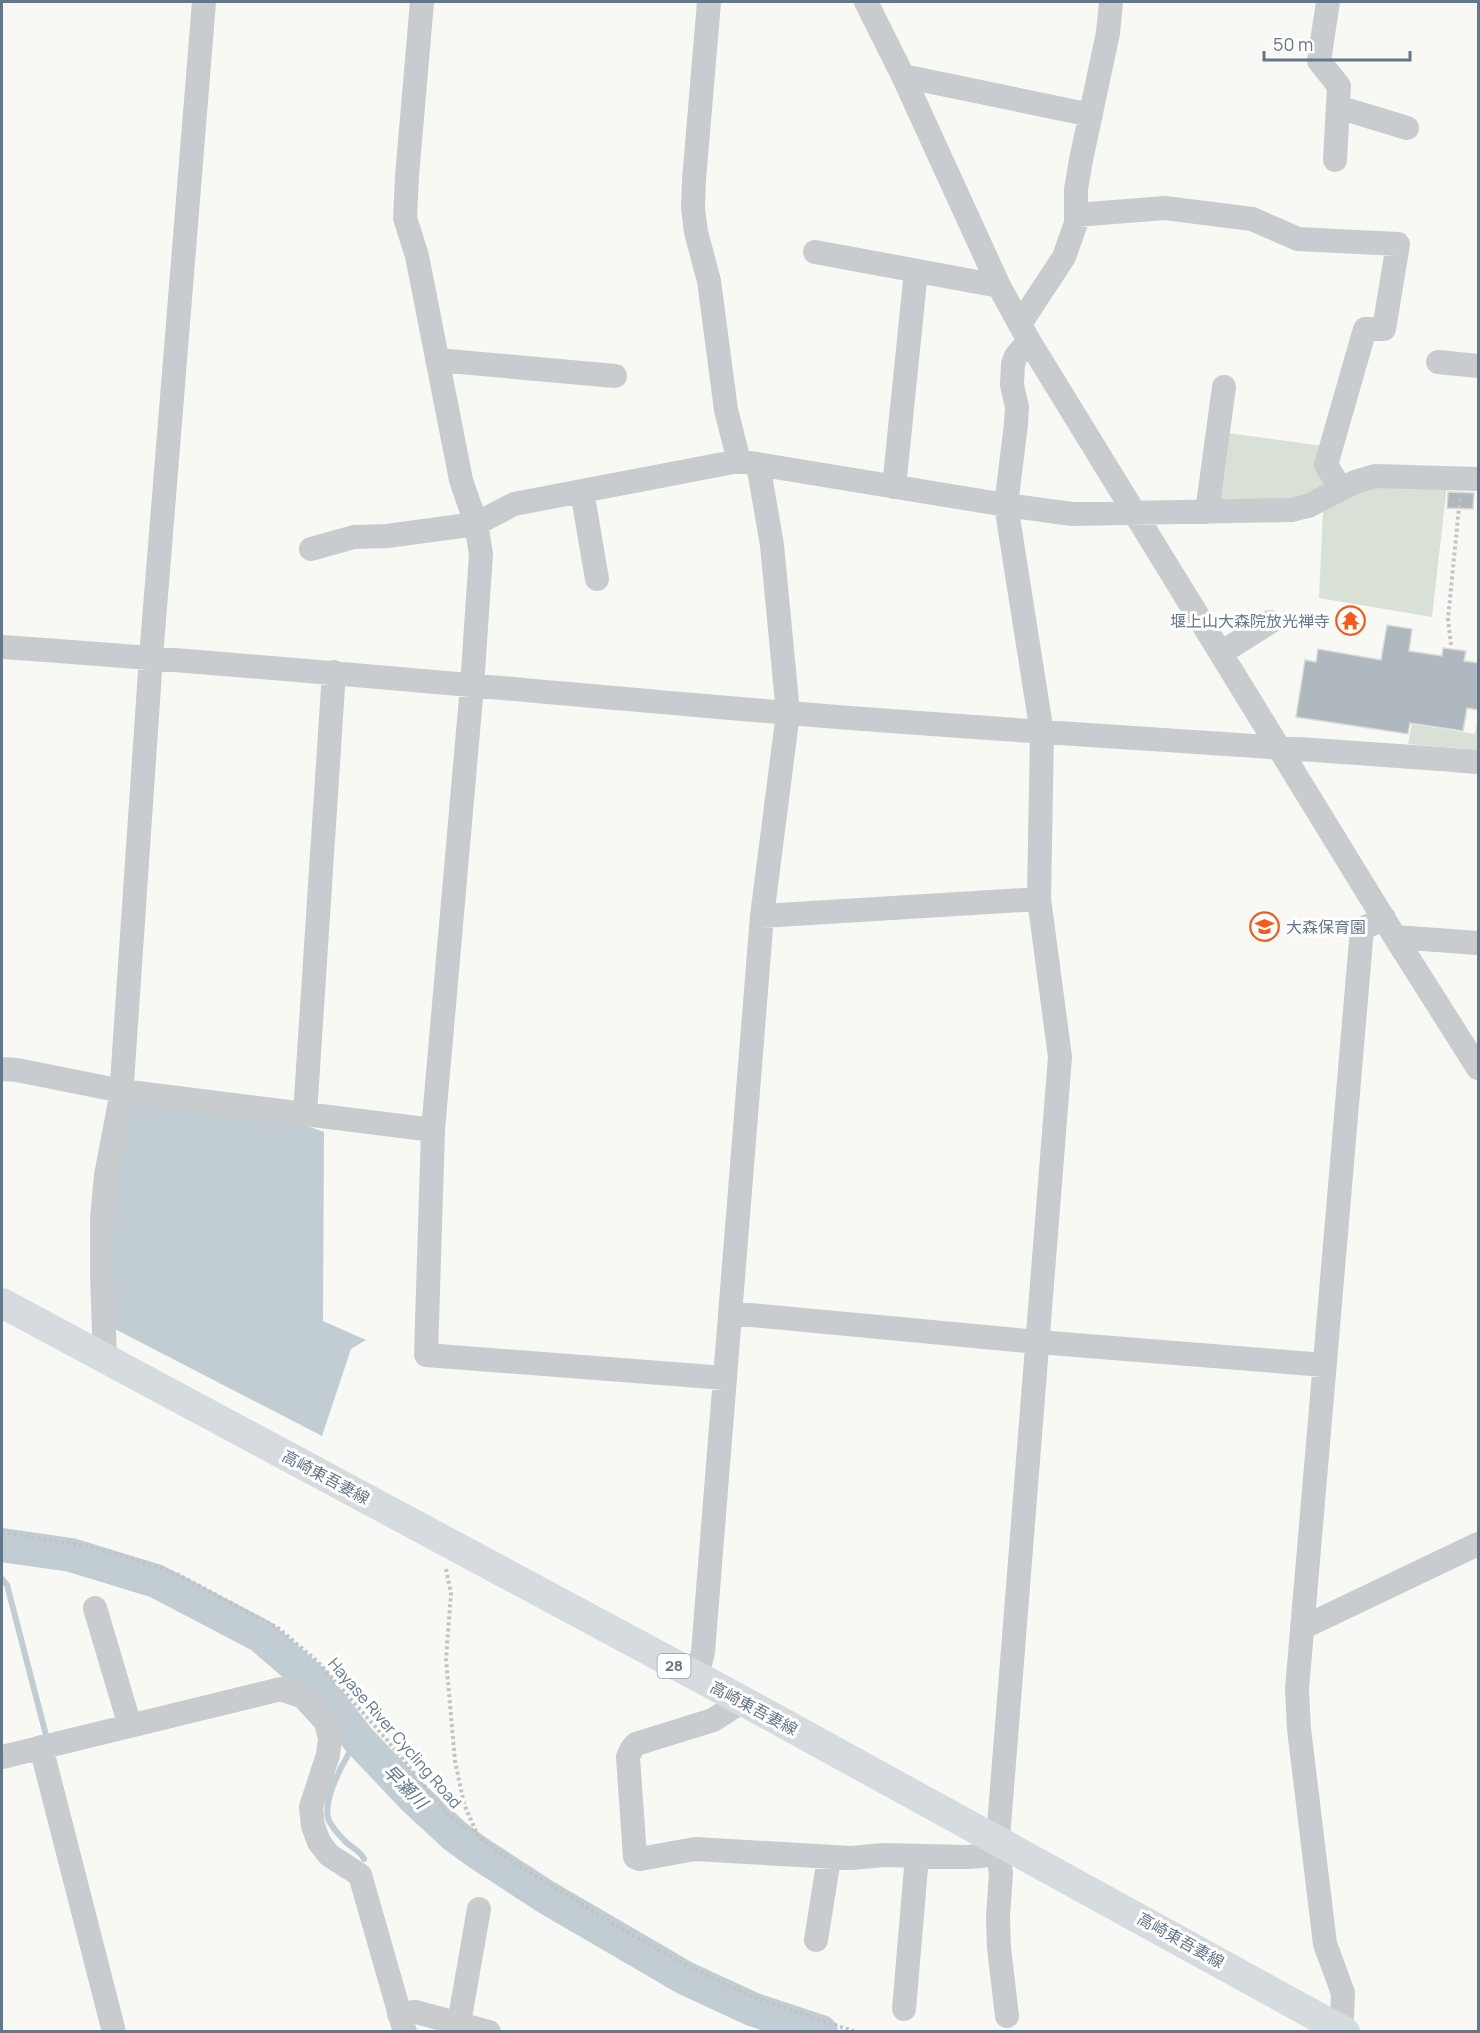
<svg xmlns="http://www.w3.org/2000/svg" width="1480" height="2033" viewBox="0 0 1480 2033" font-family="Manrope,'Noto Sans JP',sans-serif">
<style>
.green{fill:#d9e1d6}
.water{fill:#c2cdd3}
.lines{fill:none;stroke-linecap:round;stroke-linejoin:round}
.stream{stroke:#c2cdd3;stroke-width:6}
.river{stroke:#c2cdd3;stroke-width:34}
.building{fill:#b0b8bf;stroke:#dadad8;stroke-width:1.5}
.path{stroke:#c1c3c6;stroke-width:4;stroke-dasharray:3 3;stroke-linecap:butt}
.minor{stroke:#c8cccf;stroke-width:24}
.major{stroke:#d6dbe0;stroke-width:30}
.labels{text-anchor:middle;stroke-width:6;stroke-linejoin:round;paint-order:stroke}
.shield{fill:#fff;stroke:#929fac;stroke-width:1.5}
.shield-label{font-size:15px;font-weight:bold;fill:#647689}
.poi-label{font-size:16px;fill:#647689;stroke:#fff;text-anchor:end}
.street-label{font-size:16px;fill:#647689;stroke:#fff}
.water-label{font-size:18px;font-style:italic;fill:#607885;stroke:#fff}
</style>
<rect width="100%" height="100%" fill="#f8f8f5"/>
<path class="green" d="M1221,432l103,14 3,43 -18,10 -95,4z
M1376,485h71l-15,132 -113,-19 4,-88z
M1478,716v34l-70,-6 4,-20 63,10z"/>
<path class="water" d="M127,1102l169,17 14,8 14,5 -1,189 43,19 -15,9 -29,87 -211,-109 -4,-105z"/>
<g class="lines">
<path class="stream" d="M2,1579l5,6 40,154
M348,1755c-9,15 -26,49 -19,66 4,7 9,13 15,19 6,7 16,10 20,19"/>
<path class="river" d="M2,1545l69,10 85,26 105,55 51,44 47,60 55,58 41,38 22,16 69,45 139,81 67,31 69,23"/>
</g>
<path class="building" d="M1448,492l26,1 -1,16 -26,-1z
M1387,625l25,4 -3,22 33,5 1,-8 23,3 -2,10 15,2v47l-12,-2 -4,23 -53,-8 -2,11 -112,-17 9,-57 11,2 2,-13 63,11z"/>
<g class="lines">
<path class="path" d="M1451,645l-3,-26 12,-122
M2,1532l87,15 31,8 59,20 99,53 40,34 70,79 60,74 68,49 116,71 58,32 60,29 106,36
M446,1569l5,24 -5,66 9,102 9,43 14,32"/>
<path class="minor" d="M422,2l-15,174 -2,42 12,38 44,224 15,44 5,30 -9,132 -39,444 -7,225 299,23
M709,2l-15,178 -1,28 3,24 13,49 17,129 13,51
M866,2l37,74 96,210 30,55 366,596 83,131
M1328,2l-9,59 20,25 -4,74
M903,76l188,39
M1338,107l69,21
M1076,215l89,-7 87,11 46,20 100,5 -14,85h-19l-39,136 15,24
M815,252l184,34
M1020,324l44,-67 12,-34v-34l5,-29 27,-127 3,-31
M437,360l178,16
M1438,362l40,4
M894,487l22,-216
M582,491l15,88
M1207,512l17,-125
M311,549l43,-12 33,-1 89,-12 38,-20 225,-43 267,44 66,9 219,-4 17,-4 47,-24 20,-6 103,3
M2,647c262,18 524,44 786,66 230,19 460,31 690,49
M1221,653l49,-31
M762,916l277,-17
M1395,937l83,6
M2,1069l15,1 105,21 311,39
M305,1114l29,-442
M730,1313l308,29 286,23
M105,1358l-3,-84v-55l4,-44 15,-78 30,-440 53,-655
M95,1608l35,118
M1302,1628l176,-84
M693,1676l7,-12 3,-12 59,-736 26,-203 -16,-168 -14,-81
M743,1701l-30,19 -77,24 -5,6 -3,7 7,100 5,2 55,-10 156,9 33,-3 83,2 15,-1 15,-5 63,-794 -21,-158 3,-166 -36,-228 10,-81 1,-17 -5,-22 1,-21 3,-8 13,-15
M41,1747l73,285
M2,1757l279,-68 22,8 23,25 4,17 -2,16 -17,52 2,19 6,16 10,13 31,20 45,157
M997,1851l4,22 -3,44 1,31 8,68
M816,1940l13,-82
M904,2009l13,-153
M399,2014l17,-2 73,20
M459,2023l20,-114
M1338,2027l4,-10 1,-24 -18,-49 -26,-215 -2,-40 65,-760 22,-11"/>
<path class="major" d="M2,1303l741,398 602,331"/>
</g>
<defs>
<symbol id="temple-ring" viewBox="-11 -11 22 22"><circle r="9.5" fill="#fff" stroke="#f45b1a" stroke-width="1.5"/><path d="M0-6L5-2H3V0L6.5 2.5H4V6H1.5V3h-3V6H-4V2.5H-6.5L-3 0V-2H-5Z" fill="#f45b1a"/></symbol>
<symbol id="school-ring" viewBox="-11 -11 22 22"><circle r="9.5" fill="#fff" stroke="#f45b1a" stroke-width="1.5"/><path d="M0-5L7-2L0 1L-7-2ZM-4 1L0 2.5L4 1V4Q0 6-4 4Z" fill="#f45b1a"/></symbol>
</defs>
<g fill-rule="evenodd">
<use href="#temple-ring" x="1334" y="604" width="33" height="33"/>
<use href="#school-ring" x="1248" y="910" width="33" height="33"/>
</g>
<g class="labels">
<rect class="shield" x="657.5" y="1654" width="33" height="24" rx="4.5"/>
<g class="shield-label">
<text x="674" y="1671">28</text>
</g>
<g class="poi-label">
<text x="1330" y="627">堰上山大森院放光禅寺</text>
<text x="1286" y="933" text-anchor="start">大森保育園</text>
</g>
<g class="street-label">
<text transform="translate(326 1477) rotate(28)" y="6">高崎東吾妻線</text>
<text transform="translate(754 1708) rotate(28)" y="6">高崎東吾妻線</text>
<text transform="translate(395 1733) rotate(49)" y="6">Hayase River Cycling Road</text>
<text transform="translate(1181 1940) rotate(29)" y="6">高崎東吾妻線</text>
</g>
<g class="water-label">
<text transform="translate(405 1787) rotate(45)" y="6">早瀬川</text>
</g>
</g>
<rect width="1480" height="2033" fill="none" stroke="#647689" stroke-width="6"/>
<path d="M1264 51v9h146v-9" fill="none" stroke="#647689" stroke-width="3"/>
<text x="1273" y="51" font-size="18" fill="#647689" stroke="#ffffff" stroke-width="4.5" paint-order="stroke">50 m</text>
</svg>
